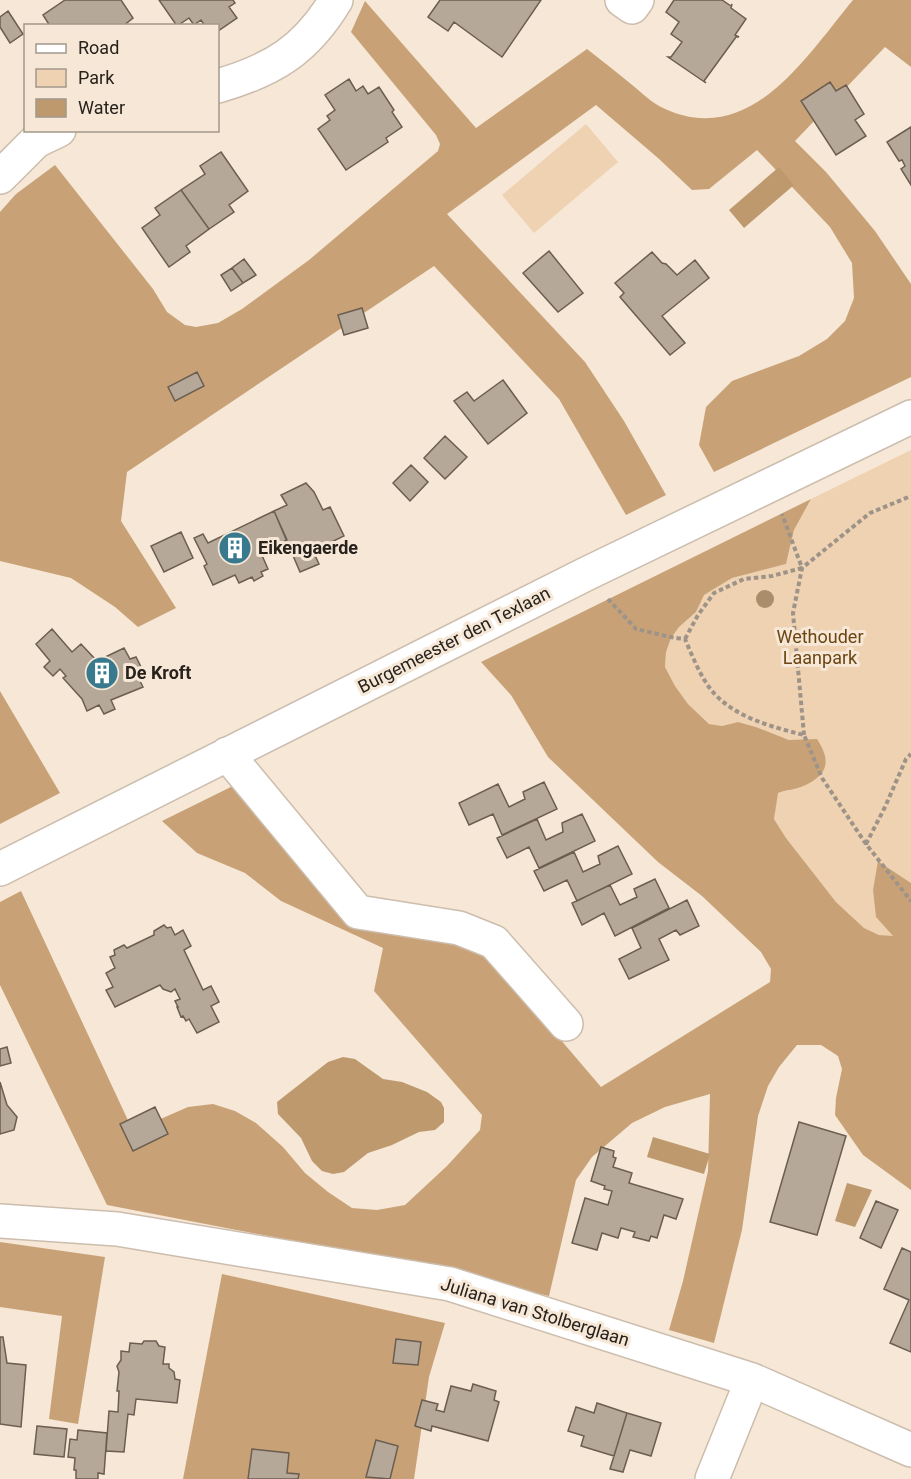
<svg xmlns="http://www.w3.org/2000/svg" width="911" height="1479" viewBox="0 0 911 1479" font-family="Roboto,sans-serif">
<style>
.green{fill:#efd2b2}
.forest{fill:#c8a276}
.water{fill:#bf996e}
.building{fill:#b6a898;stroke:#6b5e50;stroke-width:1.5}
.lines{fill:none;stroke-linecap:round;stroke-linejoin:round}
.minor-casing{stroke:#ccbdad;stroke-width:36}
.path{stroke:#9e9388;stroke-width:4;stroke-dasharray:4.5 3;stroke-linecap:butt}
.minor{stroke:#fff;stroke-width:33}
.tree{fill:#aa8e6b}
.labels{text-anchor:middle;stroke-width:6;stroke-linejoin:round;paint-order:stroke}
.poi-label{font-size:18px;font-weight:bold;fill:#27221c;stroke:#f6e7d7;text-anchor:start}
.park-label{font-size:18px;fill:#6c4612;stroke:#f6e7d7}
.street-label{font-size:18px;fill:#27221c;stroke:#f6e7d7}
</style>
<rect width="100%" height="100%" fill="#f6e7d7"/>
<path class="green" d="M586,124l32,38 -84,71 -32,-38z
M911,450v433l-32,-22 -6,29 21,47 -15,-2 -15,-7 -28,-26 -50,-64 -12,-19 3,-26 23,-5 -11,-48 -33,-13 -18,-5 -16,4 -13,-2 -21,-20 -13,-18 -10,-19 1,-16 5,-13 8,-11 17,-15 7,-17 29,-17 54,-14 8,-34 17,-31z"/>
<path class="forest" d="M853,0h58v67l-26,-20 -90,94 31,31 49,59 36,53v93l-197,95 -15,-27 7,-38 26,-26 67,-25 28,-17 18,-18 9,-23 -2,-35 -22,-36 -73,-77 -48,39 -17,1 -34,-32 -62,-53 -149,109 138,148 39,59 42,74 -40,20 -67,-116 -125,-133 -307,206 -6,49 55,87 -38,19 -23,-20 -44,-29 -71,-17v-349l16,-18 39,-29 98,124 14,23 18,13 11,2 22,-4 24,-14 67,-49 129,-109 2,-7 -4,-9 -85,-103 14,-31 111,127 111,-79c17,13 34,27 50,40 7,6 15,13 22,17 89,46 146,-48 194,-106z
M811,499l-17,31 -8,34 -54,14 -28,17 -8,17 -17,15 -8,11 -5,14 -1,15 10,19 13,18 21,20 13,2 16,-4 18,5 33,13 28,-1c15,23 11,37 -16,48 -7,3 -16,3 -23,6l-4,26 12,19 50,64 28,26 15,7 14,1 -17,-19 -3,-27 5,-29 33,22v307l-48,-35 -28,-40 1,-17 6,-29 -4,-13 -17,-11h-24l-18,22 -11,19 -10,30 -16,114 -28,113 -45,-13 14,-49 25,-110 2,-77 -45,13 -33,16 -40,34 -16,23 -27,116 -99,-21 -78,-19 -265,-51 -107,-220v-83l21,-11 112,240 55,-24 25,-3 22,7 21,12 27,24 22,26 23,19 24,16 25,2 28,-5 42,-39 33,-36 2,-15 -108,-124 9,-43 -102,-47 -36,-28 -48,-20 -35,-32 87,-43 102,135 119,30 20,14 111,130 169,-105 1,-13 -10,-17 -59,-56 -44,-34 -110,-105 -37,-62 -30,-33z
M0,691l60,102 -60,31z
M0,1242l105,15 -27,167 -29,-5 13,-103 -62,-9z
M222,1274l223,49 -16,54 -15,102h-231z"/>
<path class="water" d="M779,167l15,18 -50,43 -15,-18z
M343,1057l12,2 28,20 19,3 25,10 14,10 3,6v14l-9,8 -16,2 -27,13 -24,8 -24,19 -11,2 -11,-3 -10,-10 -11,-23 -23,-24 -1,-12 51,-40z
M653,1137l57,17 -6,20 -57,-17z
M847,1183l25,7 -17,37 -20,-6z"/>
<path class="building" d="M65,0h56l12,18 -10,8h-73l-7,-11z
M159,0h74l2,3 -6,4 8,11 -19,13v-5h-13l-4,-6 -7,5 -5,-7 -12,8z
M440,0h101l-39,57 -48,-35 -6,9 -20,-14z
M674,0h48l9,6 1,-2 -1,4 15,11 -11,16 4,2h-3l-32,44 2,2 -38,-26h3l11,-15 -11,-8 8,-12 -13,-10z
M8,11l15,23 -13,9 -10,-16v-10z
M349,79l7,12 7,-5 5,8 11,-7 15,23 -2,2 10,15 -16,11 2,4 -42,28 -28,-41 12,-9 -3,-4 8,-6 -10,-15z
M830,82l6,9 10,-6 18,29 -9,6 11,16 -30,19 -35,-54z
M911,127v58l-10,-16 4,-3 -3,-6 -3,1 -12,-19z
M221,152l27,39 -19,14 5,7 -25,17 -28,-39 24,-16 -5,-8z
M181,190l28,39 -23,17 4,6 -21,15 -27,-39 18,-13 -5,-7z
M549,251l34,42 -25,19 -35,-39z
M652,252l10,11 4,1 11,11 18,-15 14,18 -47,38 23,27 -15,12 -50,-58 4,-4 -9,-10z
M244,259l12,16 -13,8 -11,-15z
M232,268l11,15 -12,8 -10,-16z
M362,308l6,20 -24,7 -6,-20z
M197,372l7,14 -29,15 -7,-14z
M503,380l24,33 -39,31 -34,-43 13,-9 7,9z
M445,436l22,21 -22,22 -21,-21z
M411,465l17,17 -18,19 -17,-18z
M306,483l8,9 9,18 7,-3 14,29 -31,15 6,13 -19,8 -26,-61 13,-6 -6,-10z
M274,511l13,29 -26,13 7,16 -7,3 2,4 -9,5 -2,-4 -13,6 -4,-8 -22,10 -9,-19 3,-2 -13,-26 9,-4 5,9z
M181,532l12,26 -29,14 -13,-26z
M52,629l20,23 9,-8 16,17 27,-13 6,11 6,-2 7,14 -6,4 6,12 -32,13 4,9 -11,5 -5,-9 -12,6 -5,-12 -19,-21 3,-2 -6,-7 -7,7 -9,-9 6,-6 -14,-17z
M544,782l13,27 -55,26 -9,-21 -24,11 -10,-22 39,-19 11,23 16,-8 -2,-7z
M582,814l13,27 -56,27 -10,-21 -22,11 -10,-20 40,-19 9,21 17,-8 -1,-9z
M618,846l14,28 -55,27 -10,-21 -23,11 -10,-20 40,-19 9,20 17,-8 -2,-8z
M655,879l14,29 -54,28 -11,-23 -22,12 -10,-22 38,-18 10,20 17,-8 -3,-8z
M687,900l12,26 -19,9 -4,-5 -17,9 10,21 -40,19 -10,-20 22,-11 -9,-20z
M164,925l3,3 4,-1 4,8 8,-5 8,16 -7,4 19,40 8,-4 8,16 -8,4 8,16 -22,11 -8,-14 -3,2 -3,-5 -2,1 -4,-10h1l-3,-6 5,-2 -5,-10 -4,3 -8,-3 -3,-4 -45,22 -9,-17 7,-3 -7,-14 9,-5 -5,-11 5,-2 -1,-5 10,-5 3,3 27,-13v-4z
M7,1047l4,16 -11,3v-17z
M0,1082l7,23 10,12 -3,13 -14,4z
M155,1107l13,27 -35,17 -13,-27z
M799,1122l47,14 -29,99 -47,-13z
M601,1147l13,4 -1,6 3,1 -3,9 19,6 -3,10 54,16 -7,20 -12,-4 -7,23 -6,-2 -2,5 -16,-4 2,-5 -14,-4 -3,10 -16,-5 -5,17 -25,-7 13,-45 23,7 4,-14 -8,-2 1,-3 -14,-5z
M876,1201l22,9 -17,38 -21,-10z
M902,1248l9,4v100l-21,-9 19,-43 -25,-11z
M0,1337h3l4,26 19,2 -5,62 -21,-3z
M396,1339l25,3 -3,23 -25,-2z
M144,1341h12l3,5 6,1 -2,17h6v4l5,4 1,7 5,1 -3,23 -41,-4 -2,16 -6,-1 -4,38 -18,-1 3,-40 9,1 1,-21h-2l2,-19 -2,-6 4,-6v-9l8,1 1,-9 12,1z
M473,1384l23,7 -2,9 5,2 -11,39 -56,-15 -1,5 -16,-5 7,-26 16,4 -2,6 8,2 7,-26 20,5z
M597,1403l30,10 -13,43 -33,-10 3,-10 -16,-5 8,-24 18,6z
M627,1413l34,10 -10,33 -21,-6 -7,22 -13,-3z
M37,1426l30,3 -3,28 -30,-3z
M78,1430l29,3 -3,41 -6,-1v6h-22v-9h-2l1,-12 -7,-1 2,-18 7,1z
M376,1440l22,6 -8,33 -24,-2z
M252,1449l37,4 -2,20 12,1 -1,5h-50z"/>
<g class="lines">
<defs>
<path id="minor" d="M622,0l10,7 5,-7
M218,86c55,-16 88,-36 118,-86
M0,177l36,-36 23,-11
M227,754l131,158 101,16 35,14 72,82
M0,869l586,-295 325,-157
M0,1221l117,8 333,55 302,96 159,70
M712,1479l40,-99"/>
</defs>
<use href="#minor" class="minor-casing"/>
<path class="path" d="M608,599l28,30 39,9 10,1c6,14 12,29 20,42 20,34 63,45 99,54l18,43 44,66 45,57
M685,639l13,-24 16,-22 30,-14 28,-3 30,-8 -20,-54
M804,735l-11,-122 9,-45 68,-55 41,-17
M866,844l19,-37 21,-48 5,-5"/>
<use href="#minor" class="minor"/>
</g>
<circle class="tree" cx="765" cy="599" r="9"/>
<defs>
<symbol id="building-disc" viewBox="-11 -11 22 22"><circle r="9.5" fill="#39798d" stroke="#f6e7d7"/><path d="M-4-6H4V6H1V3H-1V6H-4ZM-2.5-4.3h1.7v1.8h-1.7ZM.8-4.3h1.7v1.8H.8ZM-2.5-1h1.7V.8h-1.7ZM.8-1h1.7V.8H.8Z" fill="#fff"/></symbol>
</defs>
<g fill-rule="evenodd">
<use href="#building-disc" x="216" y="529" width="38" height="38"/>
<use href="#building-disc" x="83" y="654" width="38" height="38"/>
</g>
<g class="labels">
<g class="poi-label">
<text x="258" y="554">Eikengaerde</text>
<text x="125" y="679">De Kroft</text>
</g>
<g class="park-label">
<text x="820" y="643">Wethouder<tspan x="820" dy="21">Laanpark</tspan></text>
</g>
<g class="street-label">
<text transform="translate(454 640) rotate(-27)" y="6">Burgemeester den Texlaan</text>
<text transform="translate(535 1312) rotate(17)" y="6">Juliana van Stolberglaan</text>
</g>
</g>
<rect x="24" y="24" width="195" height="108" fill="#f6e7d7" stroke="#a3988c" stroke-width="1.5"/>
<rect x="36" y="44" width="30" height="9" fill="#ffffff" stroke="#a3988c" stroke-width="1.5"/>
<text x="78" y="54" font-size="18" fill="#27221c">Road</text>
<rect x="36" y="69" width="30" height="18" fill="#efd2b2" stroke="#a3988c" stroke-width="1.5"/>
<text x="78" y="84" font-size="18" fill="#27221c">Park</text>
<rect x="36" y="99" width="30" height="18" fill="#bf996e" stroke="#a3988c" stroke-width="1.5"/>
<text x="78" y="114" font-size="18" fill="#27221c">Water</text>
</svg>
